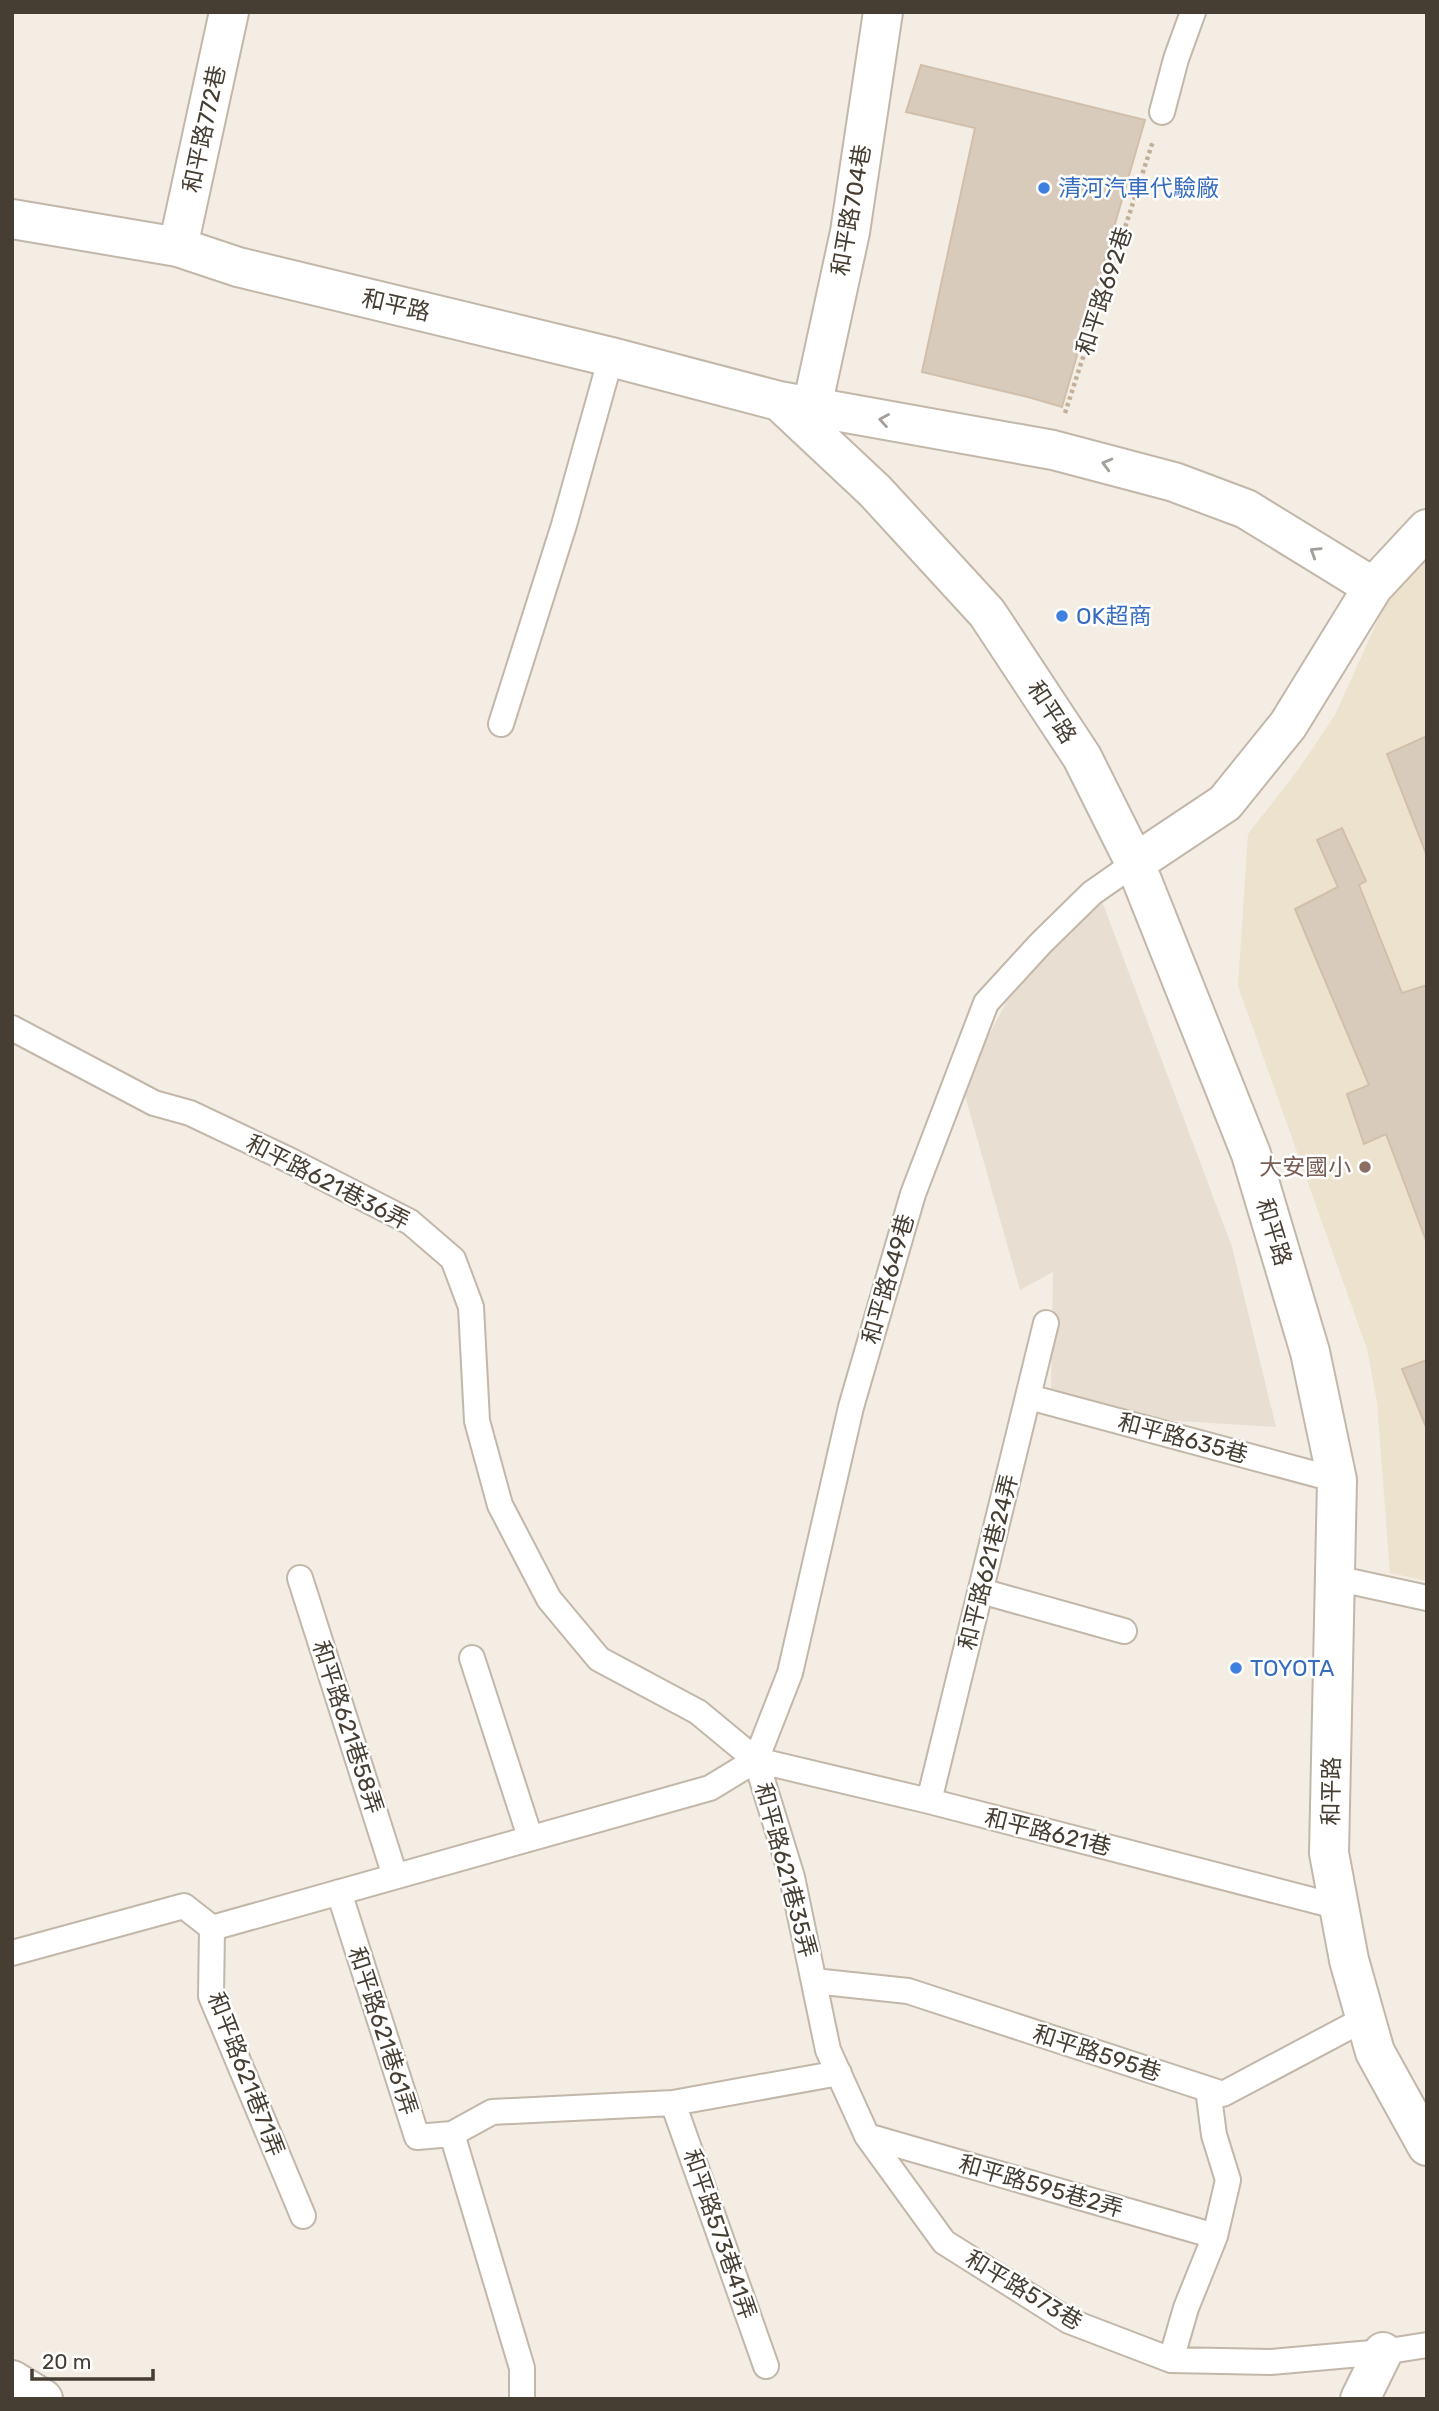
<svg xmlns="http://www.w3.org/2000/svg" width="1439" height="2411" viewBox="0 0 1439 2411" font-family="Rubik,'Noto Sans TC',sans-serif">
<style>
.residential{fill:#e8dfd2}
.education{fill:#ede2cd}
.building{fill:#d9cbbc;stroke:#d1bfab;stroke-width:2}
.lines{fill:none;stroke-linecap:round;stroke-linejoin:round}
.service-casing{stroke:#c2b7a9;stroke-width:28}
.minor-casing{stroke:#c2b7a9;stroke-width:42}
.tertiary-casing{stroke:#c2b7a9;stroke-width:42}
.path{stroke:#c2af96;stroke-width:4.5;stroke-dasharray:3.5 3.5;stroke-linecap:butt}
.service{stroke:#fff;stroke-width:24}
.minor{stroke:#fff;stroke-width:38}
.tertiary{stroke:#fff;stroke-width:38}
.oneway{stroke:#a29e99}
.shop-dot{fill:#3f7fe0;stroke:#fff;stroke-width:2.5}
.education-dot{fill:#8d6e63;stroke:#fff;stroke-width:2.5}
.labels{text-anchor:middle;stroke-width:5;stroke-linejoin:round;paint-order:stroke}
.street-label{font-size:23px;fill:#463d33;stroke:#fff}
.shop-label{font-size:23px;fill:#366cbe;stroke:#fff;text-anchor:start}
.education-label{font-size:23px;fill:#785e54;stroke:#fff;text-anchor:end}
</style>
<rect width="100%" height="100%" fill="#f3ede4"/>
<path class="residential" d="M1100,896l132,351 44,180 -129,-8 -96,-27 2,-120 -33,18 -58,-205 52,-97z"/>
<path class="education" d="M1427,556v1025l-37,-8 -13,-171 -10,-53 -129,-363 10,-152 50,-64 37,-55 52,-115z"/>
<path class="building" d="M921,65l224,55 -83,287 -34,-10 -106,-25 53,-244 -69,-16z
M1427,736v120l-40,-102z
M1342,828l24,53 -7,4 43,108 25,-8v258l-41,-109 -22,10 -17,-50 22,-9 -74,-176 43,-22 -21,-47z
M1427,1360v69l-25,-60z"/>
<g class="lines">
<defs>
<path id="service" d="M1162,112l14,-53 17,-47
M501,724l63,-199 47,-168
M12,1028l142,75 36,10 99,47 121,62 43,37 18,48 6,114 23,84 49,94 50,60 99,53 58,48 173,41 410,106
M1029,1397l308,83
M300,1578l95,298
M1335,1578l92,20
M981,1591l143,40
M472,1658l58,179
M756,1760l36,117 36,173 39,86 77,106 125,79 102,39 100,2 112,-10 44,-7
M756,1760l34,-87 61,-266 62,-213 73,-191 55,-60 51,-50 43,-30
M929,1801l117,-478
M339,1892l78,245 35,-3 40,-22 181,-9 166,-30
M212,1928l-1,68 92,220
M12,1953l172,-47 28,22 498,-140 46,-28
M814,1981l94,10 315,103 143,-76
M673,2103l93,263
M452,2134l70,234v31
M867,2136l348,100
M1171,2360l15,-52 29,-72 13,-56 -14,-45 -6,-46"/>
<path id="minor" d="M178,247l51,-235
M812,407l38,-175 33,-220
M12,2380l31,19
M1360,2399l23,-47"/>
<path id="tertiary" d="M12,219l166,28 60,20 373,90 168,44 274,49 121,32 72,27 127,78
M779,401l96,90 112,122 95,144 53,106 116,291 59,198 27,128 -8,373 20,107 26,92 52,94
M1135,863l90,-60 63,-78 85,-138 54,-58"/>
</defs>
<use href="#service" class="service-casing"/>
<use href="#minor" class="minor-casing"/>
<use href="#tertiary" class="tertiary-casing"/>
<path class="path" d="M1065,413l88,-272"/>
<use href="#service" class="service"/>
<use href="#minor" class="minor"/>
<use href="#tertiary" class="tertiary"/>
</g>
<defs><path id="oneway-chevron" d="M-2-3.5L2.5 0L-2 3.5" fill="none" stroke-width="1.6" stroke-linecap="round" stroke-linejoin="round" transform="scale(1.75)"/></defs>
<g class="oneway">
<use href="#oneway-chevron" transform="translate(884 420) rotate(-170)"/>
<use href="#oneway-chevron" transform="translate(1107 464) rotate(-165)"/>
<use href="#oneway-chevron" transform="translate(1315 552) rotate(-148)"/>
</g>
<g class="shop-dot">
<circle cx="1044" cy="188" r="7"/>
<circle cx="1062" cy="616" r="7"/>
<circle cx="1236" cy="1668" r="7"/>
</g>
<circle class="education-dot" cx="1365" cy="1167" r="7"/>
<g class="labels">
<g class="street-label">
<text transform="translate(204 129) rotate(-78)" y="8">和平路772巷</text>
<text transform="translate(851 210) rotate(-80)" y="8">和平路704巷</text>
<text transform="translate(1104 291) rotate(-72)" y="8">和平路692巷</text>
<text transform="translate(396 305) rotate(13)" y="8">和平路</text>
<text transform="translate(1052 712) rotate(57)" y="8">和平路</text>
<text transform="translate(328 1182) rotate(27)" y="8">和平路621巷36弄</text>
<text transform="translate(1274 1232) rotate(73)" y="8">和平路</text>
<text transform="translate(888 1279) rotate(-74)" y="8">和平路649巷</text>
<text transform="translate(1183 1438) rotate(15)" y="8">和平路635巷</text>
<text transform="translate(988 1562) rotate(-76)" y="8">和平路621巷24弄</text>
<text transform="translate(348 1727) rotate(72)" y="8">和平路621巷58弄</text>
<text transform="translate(1331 1791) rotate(-89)" y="8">和平路</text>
<text transform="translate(1048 1832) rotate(14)" y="8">和平路621巷</text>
<text transform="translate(786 1870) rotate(75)" y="8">和平路621巷35弄</text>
<text transform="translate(383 2031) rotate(72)" y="8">和平路621巷61弄</text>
<text transform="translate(1097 2053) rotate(18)" y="8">和平路595巷</text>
<text transform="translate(246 2074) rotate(69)" y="8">和平路621巷71弄</text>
<text transform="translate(1041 2186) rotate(16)" y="8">和平路595巷2弄</text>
<text transform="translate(720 2234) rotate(71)" y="8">和平路573巷41弄</text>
<text transform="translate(1024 2290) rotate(31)" y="8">和平路573巷</text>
</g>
<g class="shop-label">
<text x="1058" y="196">清河汽車代驗廠</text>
<text x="1076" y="624">OK超商</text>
<text x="1250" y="1676">TOYOTA</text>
</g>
<g class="education-label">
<text x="1351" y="1175">大安國小</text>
</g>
</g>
<rect width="1439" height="2411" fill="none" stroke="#463d33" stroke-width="28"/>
<path d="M32 2369v10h121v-10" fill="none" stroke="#463d33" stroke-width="3.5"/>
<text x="42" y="2369" font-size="21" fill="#463d33" stroke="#ffffff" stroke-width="5" paint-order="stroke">20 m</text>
</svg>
